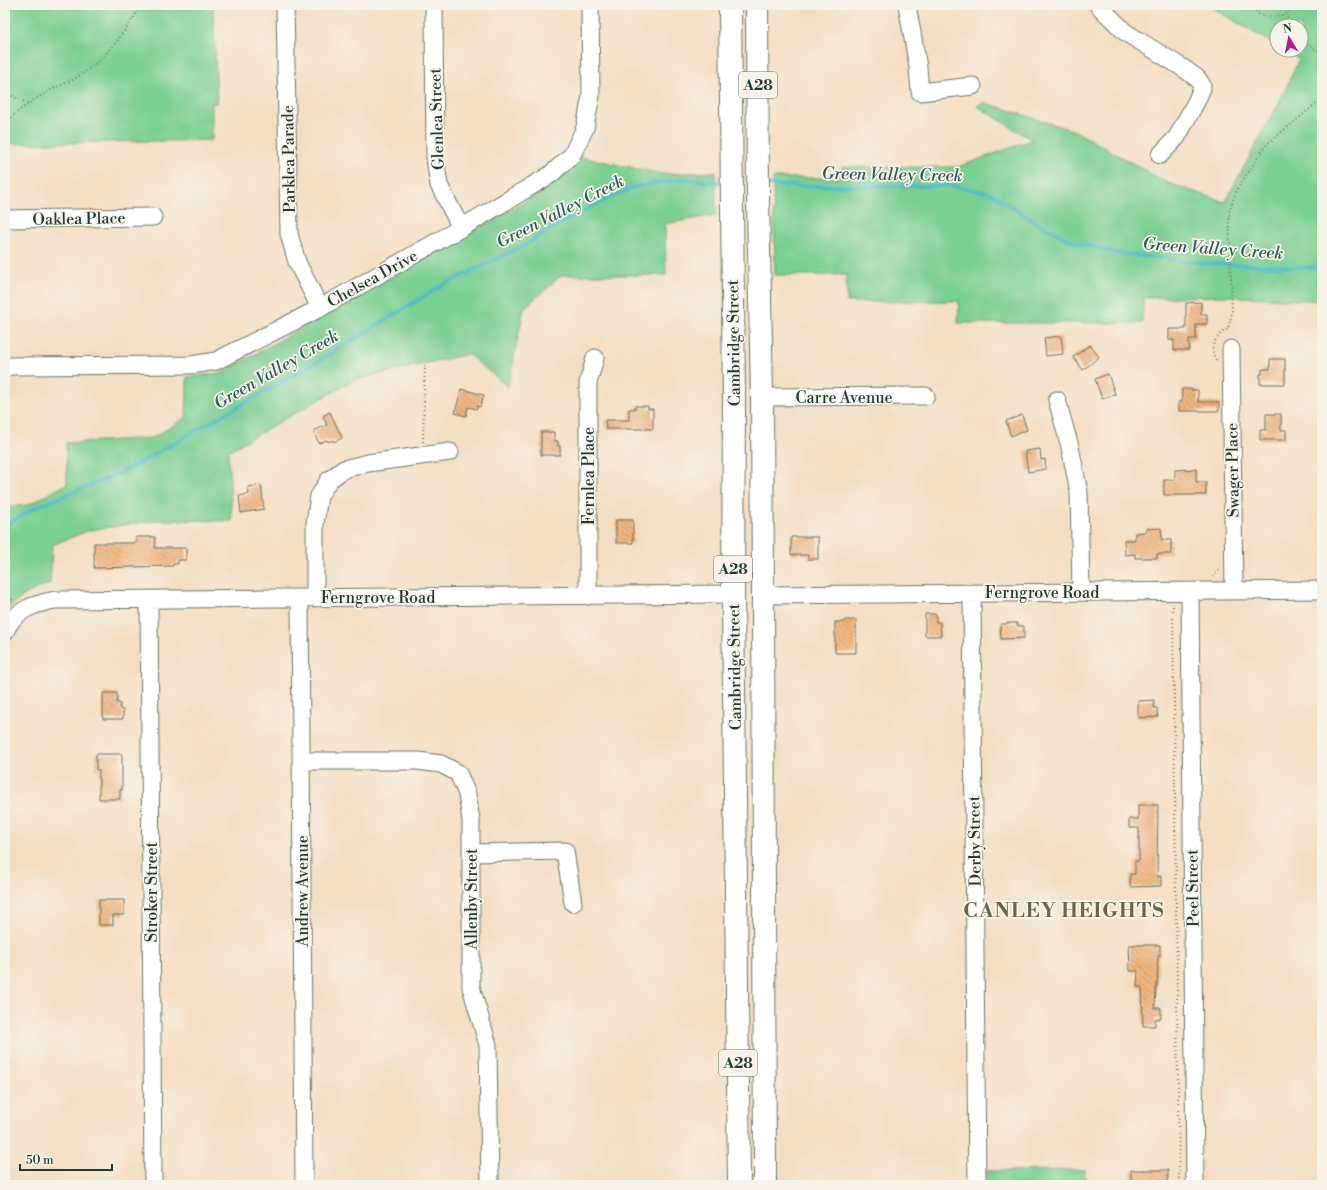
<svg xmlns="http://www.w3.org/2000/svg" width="1327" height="1190" viewBox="0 0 1327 1190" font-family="'Libre Bodoni',serif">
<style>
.green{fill:#7acf92;stroke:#4c8663}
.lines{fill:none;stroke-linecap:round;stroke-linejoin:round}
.stream{stroke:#50bcca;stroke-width:3.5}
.building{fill:url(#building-back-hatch)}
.minor-casing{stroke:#6a7566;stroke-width:19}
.highway-casing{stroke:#6a7566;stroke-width:24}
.path{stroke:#6a7566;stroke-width:2;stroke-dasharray:1 3;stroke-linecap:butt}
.minor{stroke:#fff;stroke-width:17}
.highway{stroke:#fff;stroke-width:22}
.labels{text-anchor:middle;stroke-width:3.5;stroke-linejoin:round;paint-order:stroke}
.shield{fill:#f7f3e8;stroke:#60746a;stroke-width:1}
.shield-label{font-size:15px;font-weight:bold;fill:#1f3d34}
.street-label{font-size:16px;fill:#1f3d34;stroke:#f7f3e8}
.water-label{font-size:17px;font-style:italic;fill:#2b5d5a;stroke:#f7f3e8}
.district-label{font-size:20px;font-weight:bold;letter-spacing:1px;fill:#68664d;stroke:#f7f3e8}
</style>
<defs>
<pattern id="building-back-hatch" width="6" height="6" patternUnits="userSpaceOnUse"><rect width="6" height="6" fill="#f1b37b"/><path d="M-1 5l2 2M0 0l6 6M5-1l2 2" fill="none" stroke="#c39366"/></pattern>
</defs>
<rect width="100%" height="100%" fill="#f7f3e8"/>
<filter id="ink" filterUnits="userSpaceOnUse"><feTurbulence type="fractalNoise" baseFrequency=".025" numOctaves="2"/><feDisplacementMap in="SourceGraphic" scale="8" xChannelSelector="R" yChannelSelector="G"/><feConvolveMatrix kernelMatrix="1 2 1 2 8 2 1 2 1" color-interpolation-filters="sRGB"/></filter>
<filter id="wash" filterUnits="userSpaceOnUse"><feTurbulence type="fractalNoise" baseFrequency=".012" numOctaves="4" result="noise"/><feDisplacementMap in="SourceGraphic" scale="16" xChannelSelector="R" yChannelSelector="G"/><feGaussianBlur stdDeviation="0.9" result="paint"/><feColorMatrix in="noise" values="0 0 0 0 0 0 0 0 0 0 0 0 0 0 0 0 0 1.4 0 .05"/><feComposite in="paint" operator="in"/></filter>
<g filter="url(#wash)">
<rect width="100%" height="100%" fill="#f4dec3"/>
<path class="green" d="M5,5h208l4,98h-5v37l-207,4z
M1207,5h115v296l-99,-5 -80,2 -1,25h-184l1,-22 -112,1 -1,-27h-71l-2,-97h69v-11h116l74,-27 -55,-34 6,-4 92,29 93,52 57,19 58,-107 16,-36 -16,-9h18v-24h-24v20z
M581,157l82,17 53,-2v43l-51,9 1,51h-104l-38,33 -16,79 -40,-33 -114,26 -126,71 4,70 -73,-1 -69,10 -38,15 -2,39c-21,6 -30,13 -45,29v-104l2,-2 21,-2 39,-21 -1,-41 86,-5 34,-20 1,-41 35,-4 313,-177 29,-20z
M1085,1170v15h-98v-14z"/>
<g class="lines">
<path class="stream" d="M1307,5l15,12
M765,185l31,1h158l37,7 46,30 34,18 45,12 86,10 120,5
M5,526l31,-19 87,-35 192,-109 128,-78 82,-40 51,-31 59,-27 45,-8 45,4"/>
</g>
<g id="blocks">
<path class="building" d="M1201,302v12h6v10h-11v15h-7v11h-15v-10h-5v-11h17v-26z
M1061,336l2,18 -17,2 -2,-18z
M1090,345l9,12 -16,13 -10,-13z
M1270,359h15v25h-25v-10h2v-5h8z
M1108,374l7,20 -13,5 -7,-20z
M461,389l23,6 -4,12 -3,-1v3l-9,-2 -2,9 -11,-3z
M1182,389h9v1h7v12h21v9h-40v-9h3z
M635,406h13v3h5v20h-47l-1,-9h24v-11h6z
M330,412l12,26 -8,4 -1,-2 -5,2 -1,-2 -8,3 -6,-12 14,-6 -4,-9z
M1266,414h15v16h5v10h-26v-10h6z
M1022,415l5,15 -16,6 -5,-15z
M541,432h13v9h4v5h2v9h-19z
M1040,449l1,11 4,-1 1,10 -18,3 -3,-21z
M1196,469v13h10v13h-42v-15h11v-10z
M261,485l3,24 -23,4 -2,-17 10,-2 -1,-7z
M616,520h17v23h-17z
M1161,528l1,12h9v14h-14v4h-22v-4l-10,1 -1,-15h11v-7l11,-1v-3z
M136,537h19v11h31v12h-8v4h-5v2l-79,2v-25h42z
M791,537h27v22h-10v-4h-17z
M925,614h11v8h4l1,14h-16z
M845,620h11v33h-21v-31h9z
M1006,623h11v3h7v12l-23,1 -1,-15h6z
M103,693h14v10h3v6l3,1v9h-20z
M1154,700v8h3l1,9 -20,1v-17z
M96,754h26v36h-2v9h-21v-29h-3z
M1138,805h20l-1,66 1,6 3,-1v10l-31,1v-13h5v-13h4v-33h-10v-9h9z
M99,900h25v15h-11v10h-14z
M1129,945h31v11h-2l-1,31h-1l-1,21h6v11h-6v7h-12l-1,-39h-5l1,-16h-8z
M1131,1170h37v15h-37z"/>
</g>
</g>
<g filter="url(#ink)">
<use href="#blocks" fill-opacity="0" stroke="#6a7566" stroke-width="1"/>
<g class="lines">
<defs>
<path id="minor" d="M285,5l4,229 8,28 23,46
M434,5l1,153 4,27 22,43
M907,5l11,62 2,25 53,-6
M1098,5l27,27 58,36 14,10 5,7v3l-6,14 -19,35 -17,18
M5,219l148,-2
M1231,349l3,241
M5,368l5,-2 181,-1 25,-4 104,-53 141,-80 89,-53 22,-20 13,-27 6,-32 -1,-91
M762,397l164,-1
M1057,400l13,47 9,45 2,100
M1190,591l5,594
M972,593l5,592
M763,595l559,-5
M588,596v-213l7,-25
M300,598l4,587
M315,598v-74l4,-28 10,-16 15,-11 24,-6 82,-11
M149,599l4,586
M5,632c9,-22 29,-28 50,-32l678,-6
M301,761h117l23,3 17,9 9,21 4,26v167l17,58 2,140
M472,853l93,-2 8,52"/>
<path id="highway" d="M730,5l4,395 -1,194 6,591
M757,5l1,194 4,198 1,198 2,590"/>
</defs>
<use href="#minor" class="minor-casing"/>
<use href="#highway" class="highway-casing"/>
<path class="path" d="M1250,5l10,10 13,2 13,-3 7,-9
M1286,14l5,12
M1301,39l2,3 19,11
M5,92l24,12
M5,123c15,-14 32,-26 50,-35 7,-4 15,-6 22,-11 28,-16 48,-45 64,-72
M1216,360c-8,-14 0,-24 12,-31l4,-16 -3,-101 8,-23 30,-45 55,-45
M423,442l2,-78
M1213,577l6,-7
M5,595l9,6
M1173,606l6,579"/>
<use href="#minor" class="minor"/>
<use href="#highway" class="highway"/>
</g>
</g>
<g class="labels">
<g class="shield">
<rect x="739" y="72" width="38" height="26" rx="3"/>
<rect x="714" y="556" width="38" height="26" rx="3"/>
<rect x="719" y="1050" width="38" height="26" rx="3"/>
</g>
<g class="shield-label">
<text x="758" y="90">A28</text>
<text x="733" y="574">A28</text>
<text x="738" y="1068">A28</text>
</g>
<g class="street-label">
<text transform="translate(436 119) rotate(-92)" y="6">Glenlea Street</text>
<text transform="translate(288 159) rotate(-91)" y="6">Parklea Parade</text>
<text transform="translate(79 218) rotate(-1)" y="6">Oaklea Place</text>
<text transform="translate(372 278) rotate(-29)" y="6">Chelsea Drive</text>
<text transform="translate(733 343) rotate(-91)" y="6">Cambridge Street</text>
<text x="844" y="403">Carre Avenue</text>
<text transform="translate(1232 470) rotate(-91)" y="6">Swager Place</text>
<text transform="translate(588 476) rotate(-90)" y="6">Fernlea Place</text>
<text x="1042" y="598">Ferngrove Road</text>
<text x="378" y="603">Ferngrove Road</text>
<text transform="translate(734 667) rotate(-91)" y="6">Cambridge Street</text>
<text transform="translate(974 841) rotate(-91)" y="6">Derby Street</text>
<text transform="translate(1192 888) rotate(-91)" y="6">Peel Street</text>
<text transform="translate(302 891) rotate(-90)" y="6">Andrew Avenue</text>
<text transform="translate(151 892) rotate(-90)" y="6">Stroker Street</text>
<text transform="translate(471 899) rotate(-90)" y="6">Allenby Street</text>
</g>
<g class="water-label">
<text transform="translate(892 174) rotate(1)" y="6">Green Valley Creek</text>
<text transform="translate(560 211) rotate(-27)" y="6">Green Valley Creek</text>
<text transform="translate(1213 248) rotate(4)" y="6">Green Valley Creek</text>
<text transform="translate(276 369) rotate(-30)" y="6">Green Valley Creek</text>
</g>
<g class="district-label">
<text x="1064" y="917">CANLEY HEIGHTS</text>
</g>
</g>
<rect width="1327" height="1190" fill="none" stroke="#f7f3e8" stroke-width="20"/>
<g transform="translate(1289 38) rotate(350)"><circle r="19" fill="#f7f3e8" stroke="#a1aaa0"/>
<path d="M0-3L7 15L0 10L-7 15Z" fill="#b5179e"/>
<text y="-6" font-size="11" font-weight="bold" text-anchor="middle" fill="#1f3d34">N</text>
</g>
<path d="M20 1164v6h92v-6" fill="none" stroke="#1f3d34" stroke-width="2"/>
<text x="26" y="1164" font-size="12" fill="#1f3d34" stroke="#f7f3e8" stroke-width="3" paint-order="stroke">50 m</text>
</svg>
